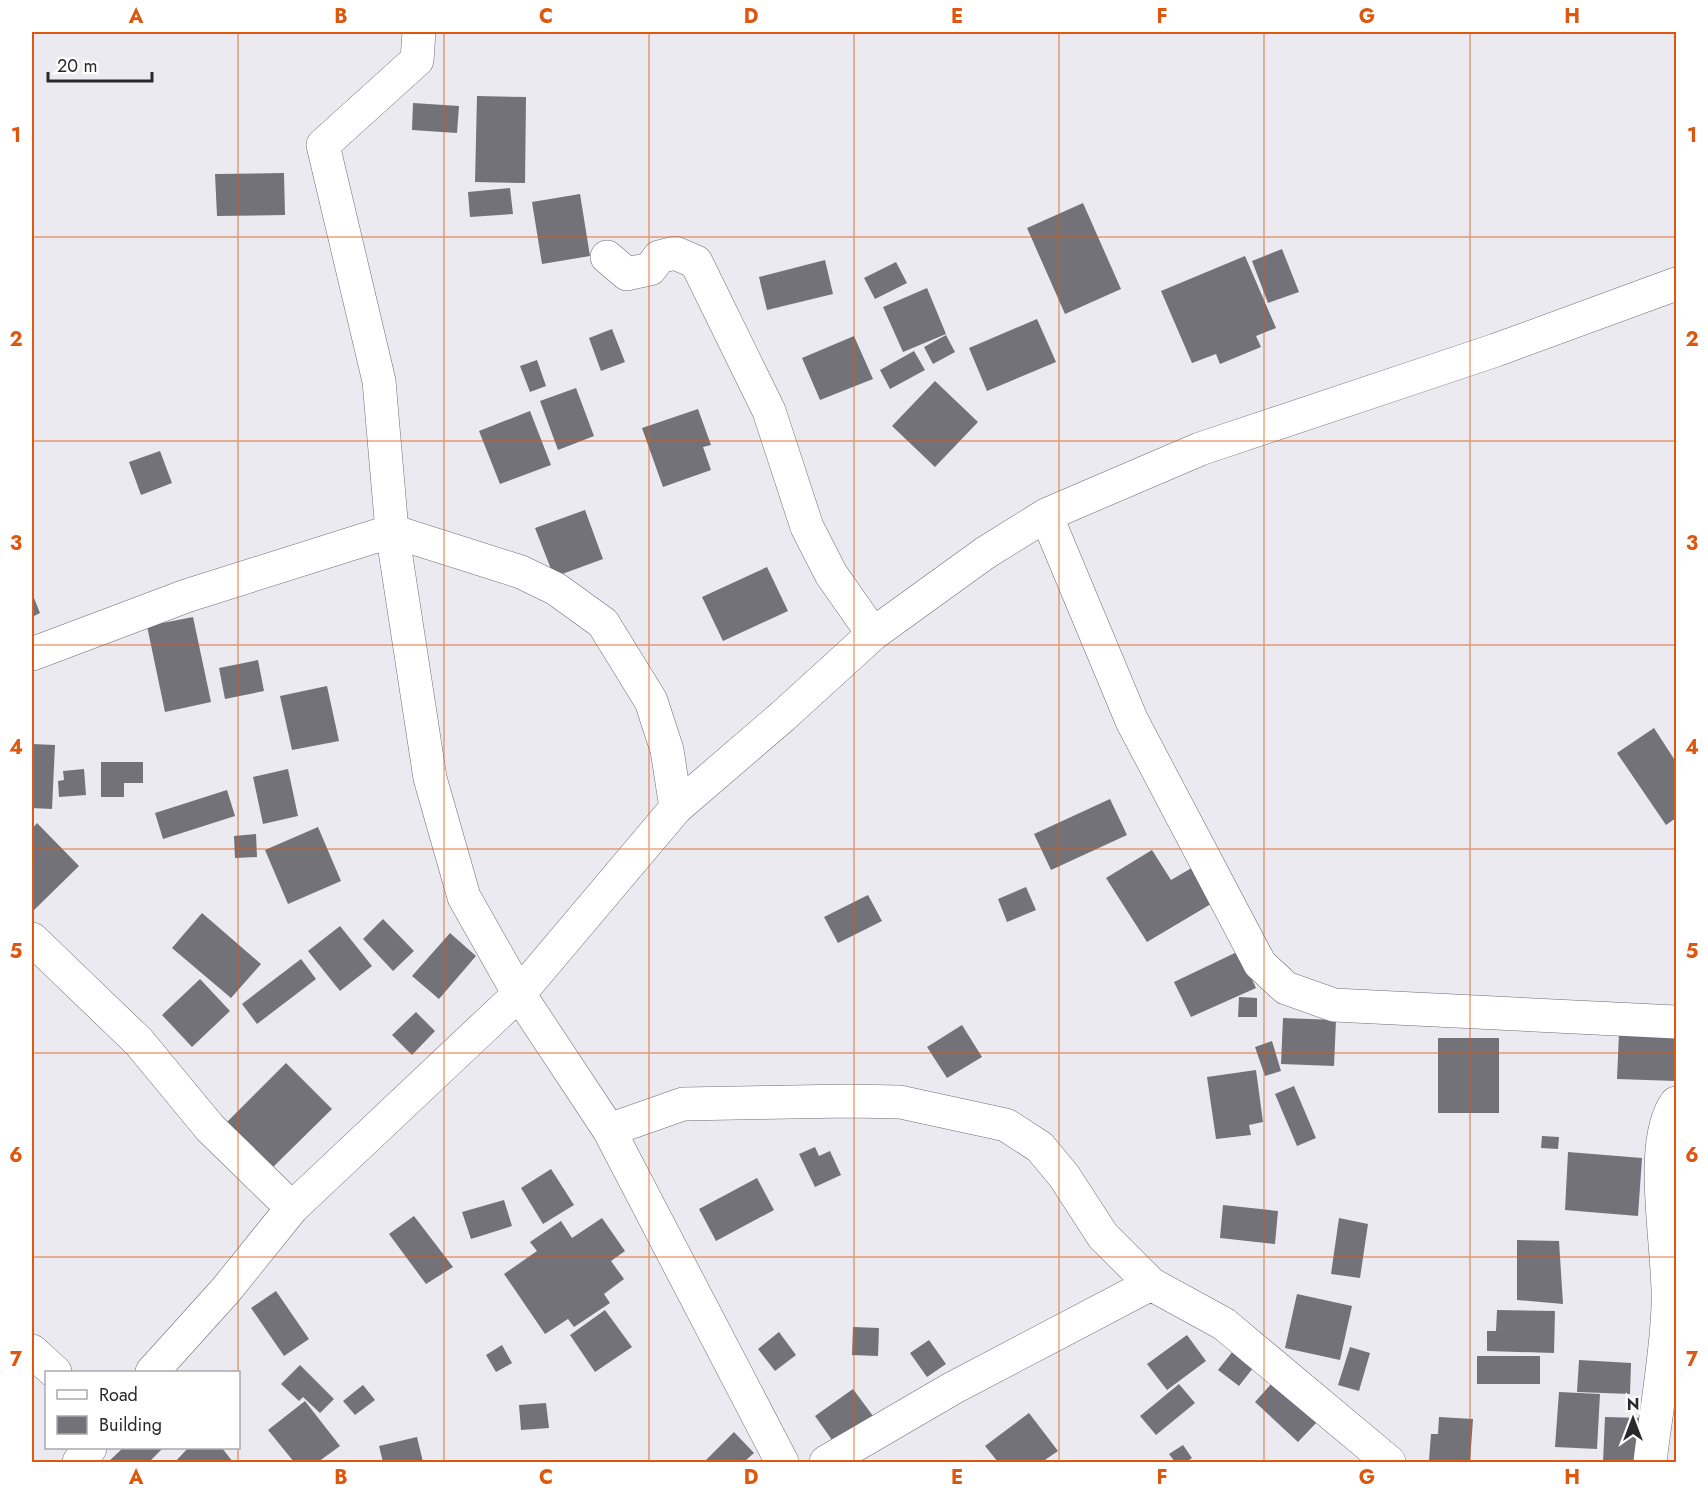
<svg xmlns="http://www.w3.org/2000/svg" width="1708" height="1494" viewBox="0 0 1708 1494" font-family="Jost,sans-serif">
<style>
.building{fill:#737278}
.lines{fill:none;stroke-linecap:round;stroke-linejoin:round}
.minor-casing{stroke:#6f6d74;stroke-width:34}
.minor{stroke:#fff;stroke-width:33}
.grid{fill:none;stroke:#de570e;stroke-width:1.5;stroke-opacity:0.55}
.neatline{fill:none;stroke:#de570e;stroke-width:2}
.grid-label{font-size:20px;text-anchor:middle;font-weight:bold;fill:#de570e}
</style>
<rect width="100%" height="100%" fill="#ebeaf1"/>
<path class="building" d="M477,96l49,1 -1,86 -50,-1z
M413,103l46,3 -2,27 -45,-3z
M284,173l1,42 -68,1 -2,-42z
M510,188l3,26 -43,3 -2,-25z
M580,194l10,62 -48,8 -10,-62z
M1083,203l38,86 -56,25 -38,-86z
M1282,249l17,43 -31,11 -16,-42z
M1245,256l31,72 -20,8 5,11 -41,17 -4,-10 -24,9 -31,-72z
M825,260l8,34 -66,16 -8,-33z
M896,262l11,21 -32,16 -11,-21z
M927,288l19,46 -43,18 -20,-45z
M1037,319l19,43 -69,29 -18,-43z
M612,329l13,33 -24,9 -12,-33z
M946,335l9,17 -22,12 -9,-17z
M854,336l19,43 -53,21 -18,-42z
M914,351l11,19 -35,19 -10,-19z
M537,360l9,26 -16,6 -10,-26z
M935,381l43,41 -43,45 -43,-41z
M576,388l18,48 -36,14 -18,-49z
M698,409l13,36 -8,2 8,23 -48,17 -21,-59z
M530,411l21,54 -51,19 -21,-53z
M160,451l12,32 -31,12 -12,-33z
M585,510l18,49 -49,18 -19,-49z
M767,567l21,44 -65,30 -21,-44z
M32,593l8,20 -8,4z
M193,617l18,85 -46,10 -18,-86z
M258,660l6,31 -39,8 -6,-31z
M327,686l12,55 -47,9 -12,-54z
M1654,728l22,34v56l-10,7 -49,-72z
M32,744l23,1 -3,64 -20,-1z
M101,762h42v21h-19v14h-23z
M84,769l2,26 -27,2 -1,-16 6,-1 -1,-9z
M288,769l10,47 -35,8 -10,-47z
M227,790l8,26 -72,23 -8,-26z
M1110,799l17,36 -76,35 -17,-36z
M37,823l42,43 -47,46v-83z
M318,827l23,54 -53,23 -23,-54z
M256,834l1,23 -22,1 -1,-22z
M1152,850l19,30 24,-14 21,35 -69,41 -41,-64z
M1026,887l10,23 -29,12 -9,-23z
M868,895l14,26 -44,22 -14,-26z
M202,913l59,51 -30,34 -59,-50z
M383,919l31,32 -21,20 -30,-32z
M340,926l32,40 -32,25 -32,-40z
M450,933l26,23 -37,43 -27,-23z
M1239,951l17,37 -65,29 -17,-35z
M301,959l15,20 -59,45 -15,-20z
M200,979l30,32 -38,36 -30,-32z
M1239,997l18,1v19h-19z
M416,1012l19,19 -23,24 -20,-20z
M1283,1018l53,2 -2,46 -53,-2z
M962,1025l20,32 -35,21 -20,-31z
M1619,1033l57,3v45l-59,-2z
M1438,1038h61v75h-61z
M1272,1041l9,30 -16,5 -10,-29z
M286,1063l46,46 -63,62 -45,-46z
M1256,1070l7,52 -14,3 2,10 -35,4 -9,-62z
M1294,1086l22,52 -19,8 -22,-52z
M1542,1136l17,1 -1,12 -17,-1z
M815,1147l4,9 11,-5 11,24 -26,12 -16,-33z
M1568,1152l74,6 -4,58 -73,-6z
M551,1169l23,36 -31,19 -22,-36z
M757,1178l17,32 -58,31 -17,-32z
M504,1200l8,26 -41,13 -9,-27z
M1223,1205l55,6 -3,33 -55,-6z
M414,1216l39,51 -27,17 -37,-50z
M602,1218l23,33 -14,10 13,18 -20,15 6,9 -36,24 -6,-8 -23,15 -41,-60 33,-23 -7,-9 31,-21 11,17z
M1339,1218l29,6 -8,54 -29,-4z
M1517,1240l42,1 4,63 -46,-4z
M276,1291l33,48 -25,17 -33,-48z
M1297,1294l55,12 -12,54 -55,-12z
M605,1310l27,37 -37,25 -25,-37z
M1497,1310l58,1 -1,42 -67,-2v-20h9z
M853,1327l26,1 -1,28 -26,-1z
M779,1332l17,23 -21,16 -17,-22z
M1187,1335l19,26 -39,29 -20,-26z
M929,1340l17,24 -19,13 -17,-24z
M502,1345l10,18 -16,9 -10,-17z
M1350,1347l20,6 -11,38 -21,-6z
M1233,1351l20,17 -14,18 -21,-16z
M1477,1356h63v28h-63z
M1579,1360l52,3 -1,31 -53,-2z
M300,1365l34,34 -14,14 -17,-16 -4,4 -18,-17z
M1273,1382l44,40 -19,20 -43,-40z
M1179,1384l16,19 -39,32 -16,-19z
M363,1385l12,15 -20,15 -12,-14z
M853,1389l23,31 -39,27 -22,-31z
M1559,1392l41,2 -3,55 -42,-2z
M305,1401l35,45 -22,16h-24l-26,-32z
M546,1403l3,25 -28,2 -2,-25z
M1029,1413l29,38 -16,11h-44l-13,-16z
M1439,1417l34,2 -3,43 -41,-2 2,-26h7z
M1605,1417l37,1 -2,44h-37z
M734,1432l20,21 -10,9h-40z
M417,1437l6,25h-40l-4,-16z
M1183,1445l9,13 -6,4h-11l-6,-8z
M123,1448h37l2,1 -13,13h-41z
M188,1448h34l11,14h-58z"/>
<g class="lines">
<defs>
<path id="minor" d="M419,32l-2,28 -94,85 56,236 13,150 38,247 34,119 55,97 90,136 173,332
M607,257l20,17 23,-5 9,-12 16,-4 21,9 73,149 38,116 24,47 42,60
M1046,515l86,206 128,243 26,24 48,17 342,17
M32,654l154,-58 206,-65 129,41 35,17 47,34 48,78 16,49 9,58
M32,939l107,103 71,86 82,80
M609,1130l74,-26 166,-3 51,1 106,23 34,22 24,29 39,60 48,48 73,40 165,138
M32,1351l23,21
M152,1372l74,-82 66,-82 227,-214 157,-186 107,-92 90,-82 112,-81 61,-38 154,-66 296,-99 180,-66
M79,1462l11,-14
M826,1462l127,-74 198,-104
M1650,1462c6,-51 16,-103 18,-155 3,-52 -22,-163 8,-204"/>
</defs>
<use href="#minor" class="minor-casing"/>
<use href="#minor" class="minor"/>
</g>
<path class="grid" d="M238,32v1340M444,32v1430M649,32v1430M854,32v1430M1059,32v1430M1264,32v1430M1470,32v1430M32,237h1644M32,441h1644M32,645h1644M32,849h1644M32,1053h1644M32,1257h1644M238,1448v14"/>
<rect width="1708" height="1494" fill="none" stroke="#ffffff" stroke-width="66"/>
<rect x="45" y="1371" width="195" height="78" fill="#ffffff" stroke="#aaaaab" stroke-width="1.5"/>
<rect x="57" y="1390" width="30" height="9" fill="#ffffff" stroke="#aaaaab" stroke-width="1.5"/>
<text x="99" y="1401" font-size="18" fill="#2a2a2c">Road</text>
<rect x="57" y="1416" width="30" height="18" fill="#737278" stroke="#aaaaab" stroke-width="1.5"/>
<text x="99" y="1431" font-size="18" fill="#2a2a2c">Building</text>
<g transform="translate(1633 1419)" stroke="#ffffff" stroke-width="4.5" paint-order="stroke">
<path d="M0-4.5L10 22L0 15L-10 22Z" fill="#2a2a2c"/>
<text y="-9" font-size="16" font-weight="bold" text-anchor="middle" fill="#2a2a2c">N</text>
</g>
<path d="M48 72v9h104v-9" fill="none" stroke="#2a2a2c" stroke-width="3"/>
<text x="57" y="72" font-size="18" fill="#2a2a2c" stroke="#ffffff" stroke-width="4.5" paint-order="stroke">20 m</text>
<rect x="33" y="33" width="1642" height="1428" class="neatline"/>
<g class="grid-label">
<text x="136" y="23">A</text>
<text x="341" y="23">B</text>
<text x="546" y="23">C</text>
<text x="751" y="23">D</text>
<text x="957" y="23">E</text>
<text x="1162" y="23">F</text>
<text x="1367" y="23">G</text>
<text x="1572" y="23">H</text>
<text x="16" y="142">1</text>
<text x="1692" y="142">1</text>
<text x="16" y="346">2</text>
<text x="1692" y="346">2</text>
<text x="16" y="550">3</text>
<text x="1692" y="550">3</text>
<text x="16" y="754">4</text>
<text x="1692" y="754">4</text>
<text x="16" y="958">5</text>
<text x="1692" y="958">5</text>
<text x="16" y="1162">6</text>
<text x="1692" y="1162">6</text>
<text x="16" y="1366">7</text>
<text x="1692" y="1366">7</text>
<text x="136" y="1484">A</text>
<text x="341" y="1484">B</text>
<text x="546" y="1484">C</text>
<text x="751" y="1484">D</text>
<text x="957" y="1484">E</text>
<text x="1162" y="1484">F</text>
<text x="1367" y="1484">G</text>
<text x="1572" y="1484">H</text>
</g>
</svg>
